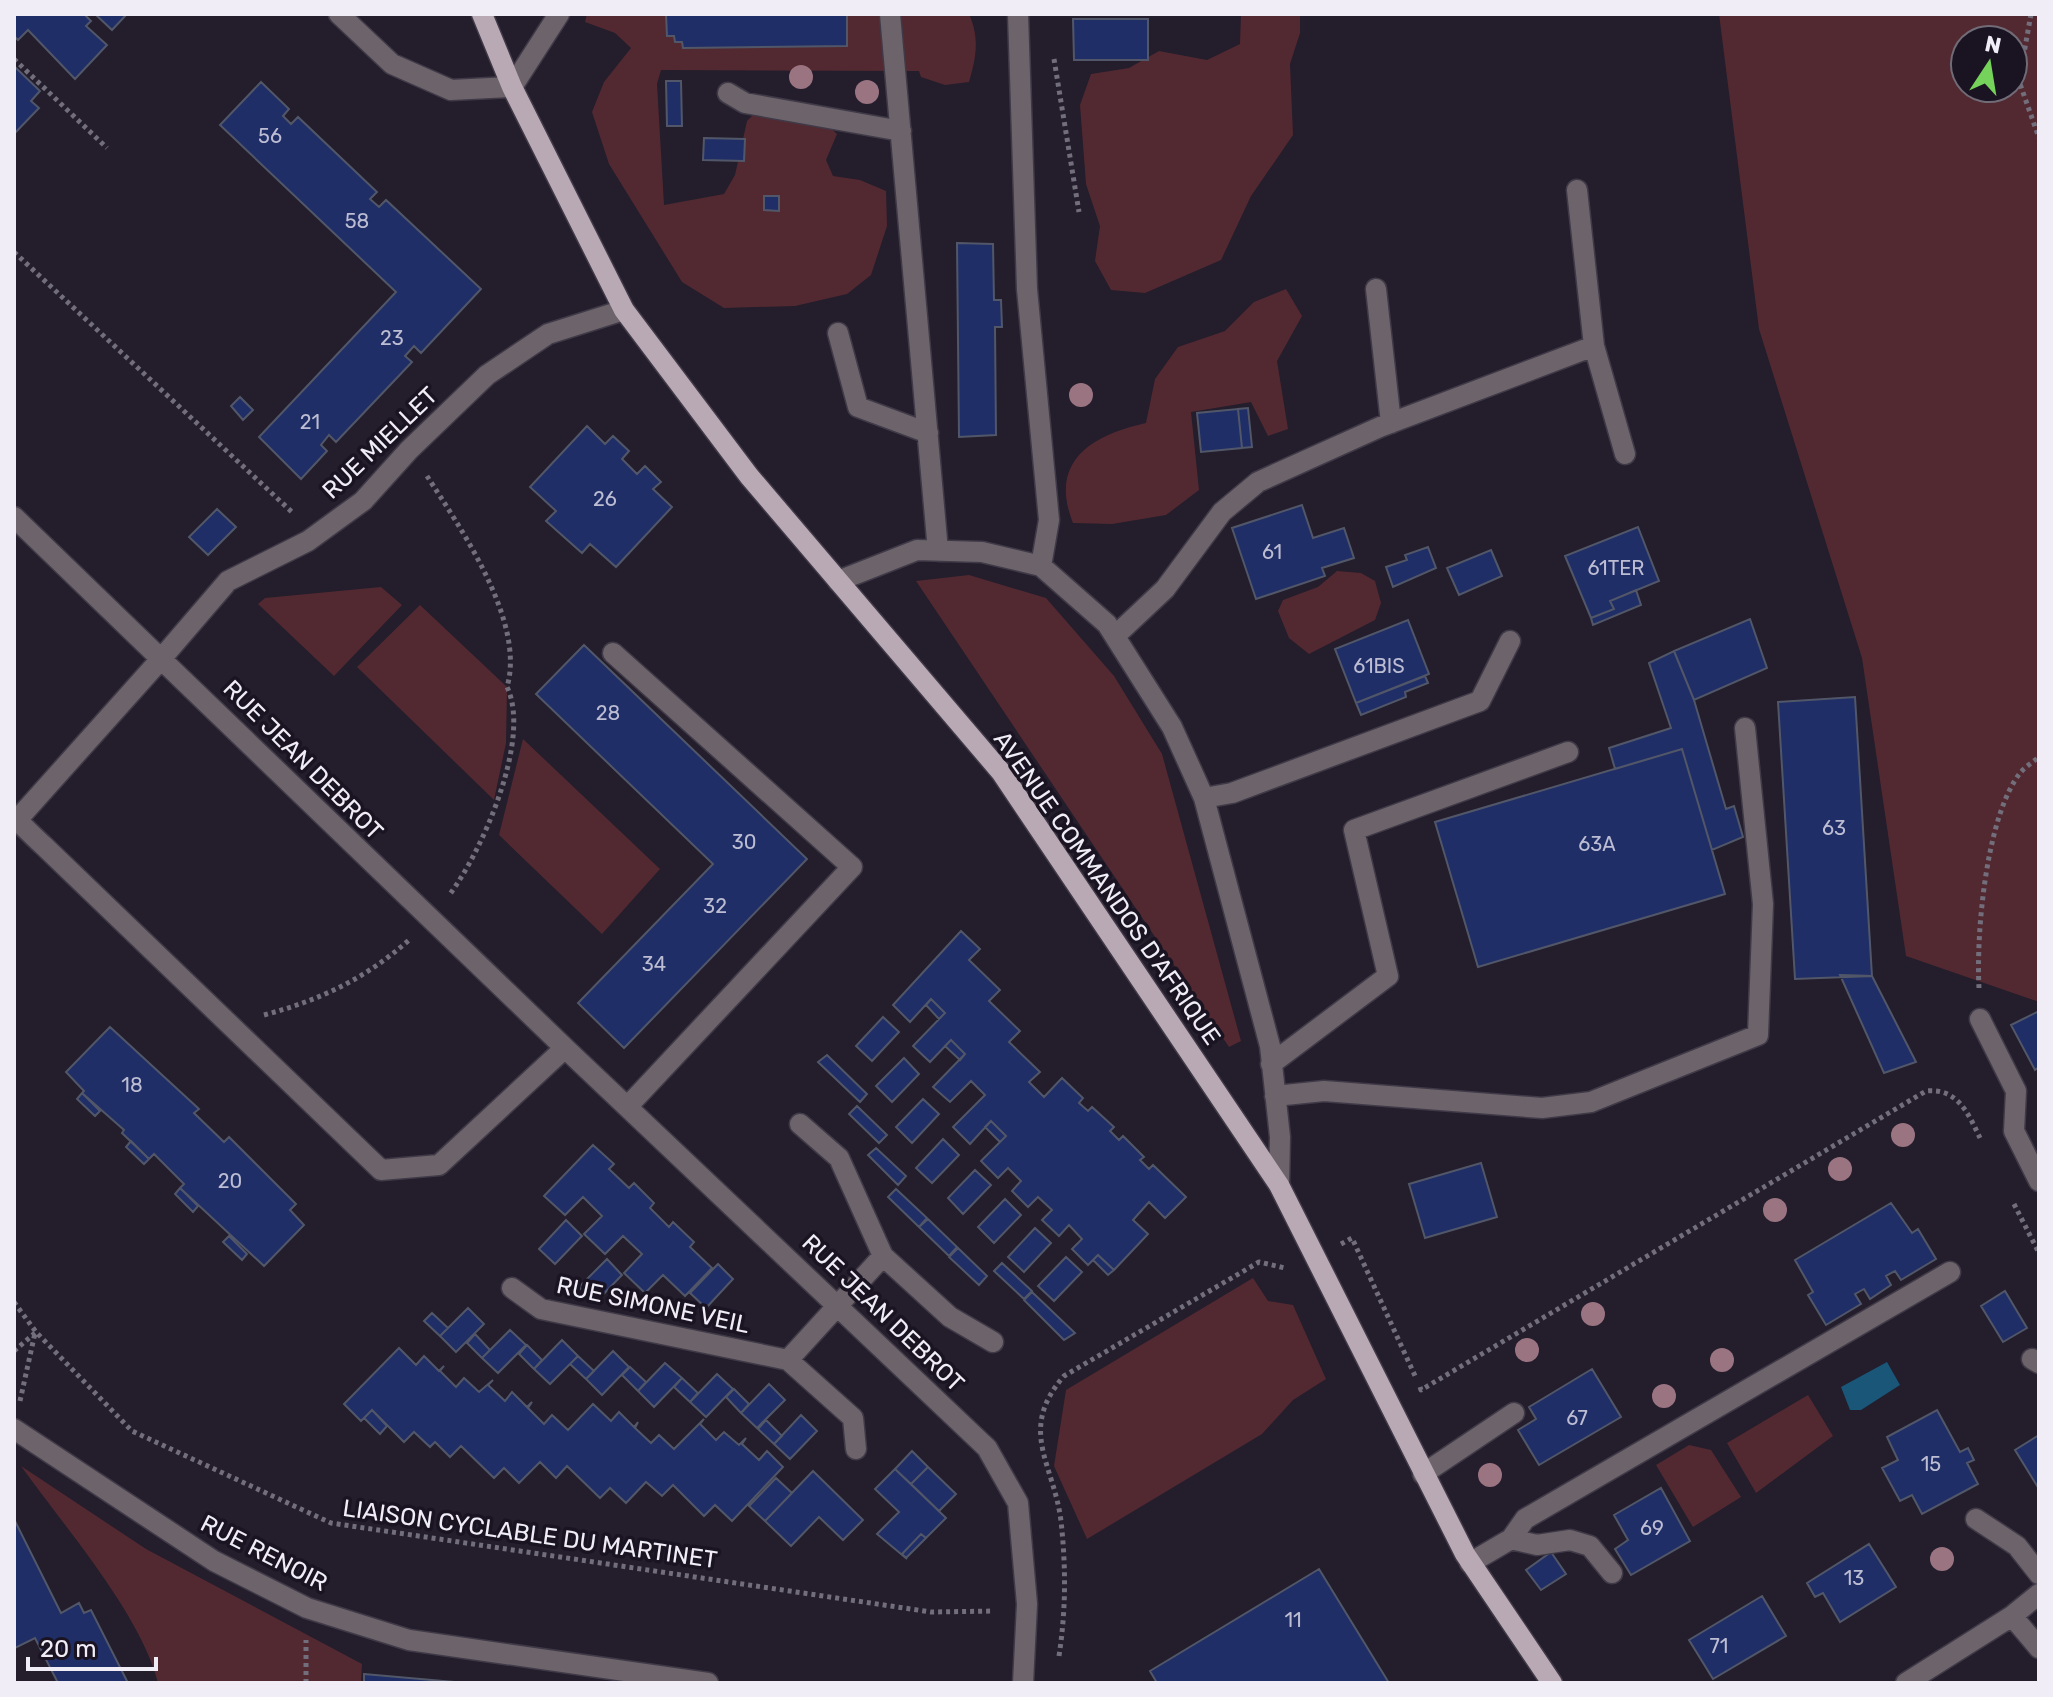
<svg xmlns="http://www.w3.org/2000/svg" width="2053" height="1697" viewBox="0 0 2053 1697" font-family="Rubik,sans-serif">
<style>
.green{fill:#522931;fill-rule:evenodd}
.water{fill:#1a5677}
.building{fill:#202e67;stroke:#515768;stroke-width:2}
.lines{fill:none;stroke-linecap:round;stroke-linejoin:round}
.minor-casing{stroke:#403a48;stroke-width:23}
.major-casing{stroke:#403a48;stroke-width:23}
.path{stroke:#736e7b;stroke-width:5;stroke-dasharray:4 4;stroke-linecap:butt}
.minor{stroke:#6c646a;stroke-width:20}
.major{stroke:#b9a9b4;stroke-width:20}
.tree{fill:#9b7481}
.labels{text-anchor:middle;stroke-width:7;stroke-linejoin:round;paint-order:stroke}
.number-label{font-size:20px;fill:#bcbdd3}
.street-label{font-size:24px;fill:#f0edf7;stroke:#1a1422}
</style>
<rect width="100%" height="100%" fill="#231d2c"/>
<path class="green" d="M587,14h382c11,24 7,44 0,68l-24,3 -24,-8 -2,-6 -258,-1 -4,14 7,121 60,-11 11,-19 12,-54 18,-18 49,9 23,22 -11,26 7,16 27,4 26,11 1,35 -16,49 -24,19 -52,12 -71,2 -42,-26 -73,-118 -17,-52 12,-30 27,-34 -16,-15 -30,-11z
M1241,14h59v19l-10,31 3,71 -42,61 -30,64 -76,33 -34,-3 -16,-29 5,-35 -14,-42 -6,-79 11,-31 38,-6 30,-17 48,9 33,-16z
M1719,14h320v988l-133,-46 -44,-298 -103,-329zM1965,40h48v48h-48z
M1286,289l16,27 -25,45 11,68 -20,7 -17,-34 -60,10 8,78 -33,25 -54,9 -39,-1c-25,-62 19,-88 73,-100l9,-44 23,-32 47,-16 29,-29z
M1337,571l24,2 14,8 6,22 -6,17 -66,34 -20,-16 -11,-27 5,-11 35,-13z
M969,575l77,23 68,78 48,78 79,287 -12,6 -313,-466z
M381,587l21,18 -68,71 -76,-72 7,-6z
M420,605l87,82 -1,56 -12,57 -137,-133z
M523,739l137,130 -58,65 -103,-99z
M1253,1278l15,23 25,4 33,74 -33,21 -31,34 -175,105 -33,-73 12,-76z
M1808,1395l25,41 -77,57 -29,-50z
M1689,1445l22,5 30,47 -48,30 -37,-62z
M21,1466l125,83 216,115 -1,19h-203c-17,-69 -95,-158 -137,-217z"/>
<path class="water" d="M1887,1362l13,23 -39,25h-11l-9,-23z"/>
<path class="building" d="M14,14h70l7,7 -5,5 21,19 -32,34 -47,-49 -10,10 -4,-4z
M95,14h32l-15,16z
M666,14h181v32l-164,2 -1,-6h-7l-1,-6h-7z
M1073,19h75v41h-74z
M14,66l26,25 -9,10 8,7 -25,26z
M666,81h15l1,45h-15z
M261,82l28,27 -6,7 8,8 7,-7 79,75 -7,7 9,8 7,-7 95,89 -60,64 -7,-7 -9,10 7,6 -76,80 -7,-7 -8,10 6,6 -26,28 -42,-42 137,-145 -176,-167z
M704,138l41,1 -1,22 -41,-1z
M764,196h15v15l-15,-1z
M957,243l36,1 1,56h7l1,27h-7l1,108 -37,2z
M240,397l13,13 -10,10 -12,-14z
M1248,408l4,39 -10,1 -4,-39z
M1238,409l4,39 -41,4 -4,-39z
M587,426l18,18 8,-8 16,15 -7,8 15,15 8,-8 16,16 -8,7 19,18 -56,60 -26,-23 -8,9 -36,-32 10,-10 -26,-24z
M1302,505l11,33 31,-10 10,30 -32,10 3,8 -69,23 -24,-71z
M217,509l19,18 -28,28 -19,-18z
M1638,527l21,54 -49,20 4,8 -23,9 -26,-62z
M1428,547l8,21 -43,19 -7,-20 21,-7 -2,-5z
M1491,550l11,26 -43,19 -12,-27z
M1636,590l5,15 -48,20 -2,-7 23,-9 -4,-8z
M1750,619l17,49 -73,32 -20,-49z
M1408,620l21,54 -73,29 -21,-54z
M584,645l223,214 -183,189 -46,-45 135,-139 -177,-170z
M1674,651l20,49 32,109 8,-3 9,31 -31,13 -30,-101 -67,20 -6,-21 62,-20 -22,-65z
M1425,676l3,7 -23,9 1,5 -45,18 -5,-12z
M1855,697l17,279 -77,3 -17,-277z
M1682,749l43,145 -247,73 -43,-145z
M961,931l19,18 -11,11 31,30 -11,11 31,30 -11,11 31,30 -11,10 15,15 18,-19 21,20 -4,5 9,8 4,-4 22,20 -4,4 9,9 4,-4 21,21 -4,3 9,9 4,-4 33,32 -21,21 -16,-16 -16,18 15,14 -34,36 -16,-15 -10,10 -16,-16 10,-10 -13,-14 -10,11 -17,-16 10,-10 -14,-13 -10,10 -16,-16 9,-10 -13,-13 -10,10 -17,-17 25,-25 -15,-15 -21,23 -17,-17 32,-32 -14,-14 -21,21 -17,-15 32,-33 -14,-14 -21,22 -17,-16 32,-33 -14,-14 -21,23 -17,-17z
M1840,975l32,1 44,86 -32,11z
M931,999l14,14 -6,6 -13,-14z
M2039,1011v56l-4,3 -24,-45z
M883,1017l16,15 -27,29 -16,-15z
M110,1027l89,82 -5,4 30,29 5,-5 67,67 -6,6 14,15 -40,41 -84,-78 4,-4 -30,-30 -5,5 -27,-26 2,-3 -42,-37 2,-2 -18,-19z
M951,1040l14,14 -5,6 -15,-14z
M827,1055l40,39 -7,8 -42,-40z
M904,1058l15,16 -27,28 -16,-16z
M82,1093l18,18 -5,5 -18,-17z
M923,1099l16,15 -27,29 -16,-16z
M857,1106l30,29 -8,8 -30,-29z
M991,1121l15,15 -6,6 -15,-15z
M943,1139l16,16 -27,28 -16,-15z
M131,1141l18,18 -5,5 -18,-17z
M593,1145l21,19 -5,5 20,19 5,-5 20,20 -4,5 19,19 4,-5 21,20 -4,5 22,21 -27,28 -22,-21 -18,18 -21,-20 18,-19 -19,-18 -18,18 -21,-20 18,-18 -19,-19 -18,18 -21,-19z
M876,1148l30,28 -8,9 -30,-30z
M1481,1163l16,54 -72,21 -16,-54z
M975,1170l16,15 -28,29 -15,-16z
M180,1188l18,18 -5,6 -18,-18z
M896,1189l31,29 -8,9 -31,-30z
M1005,1199l16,16 -27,28 -16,-16z
M1891,1203l21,30 6,-4 18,30 -35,21 -6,-9 -9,5 5,9 -21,14 -6,-10 -9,5 6,10 -35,21 -18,-30 5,-3 -18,-32z
M928,1219l29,28 -8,9 -30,-29z
M566,1220l16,16 -27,28 -16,-15z
M1035,1228l16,15 -27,29 -16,-15z
M229,1236l18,18 -5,6 -19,-18z
M958,1248l29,28 -8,9 -30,-28z
M1098,1255l16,15 -6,5 -15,-15z
M1066,1257l16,15 -28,29 -16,-15z
M607,1259l15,16 -27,28 -16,-16z
M1002,1263l30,28 -8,8 -30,-28z
M718,1264l15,15 -27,29 -16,-15z
M2005,1291l22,37 -24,14 -22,-36z
M1032,1292l43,41 -11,7 -40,-40z
M468,1308l16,16 -28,28 -16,-16z
M432,1313l16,15 -8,8 -16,-15z
M510,1330l16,15 -28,28 -16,-15z
M475,1334l15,16 -8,8 -15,-15z
M562,1340l16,16 -28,28 -16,-15z
M527,1345l15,15 -8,9 -15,-15z
M399,1348l17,17 8,-9 15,15 5,-5 -4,5 16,16 8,-9 15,14 14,-12 -5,5 17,16 7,-9 15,15 5,-5 -4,6 16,16 8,-9 16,15 25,-26 18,17 8,-9 15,15 4,-5 -3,6 16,15 8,-8 15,14 30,-30 -4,5 16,16 8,-8 15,13 7,-7 -4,6 17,16 8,-9 16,16 -51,54 -17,-16 -11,11 -31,-31 -11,11 -16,-14 -20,21 -16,-15 -10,10 -33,-32 -11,12 -16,-16 -21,21 -15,-15 -10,10 -33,-32 -11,11 -15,-15 -5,5 -16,-15 -10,10 -32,-32 -11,11 -17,-17z
M613,1351l16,16 -27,28 -16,-16z
M578,1356l16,15 -8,8 -16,-15z
M665,1363l17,15 -28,29 -16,-16z
M630,1367l16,15 -8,9 -16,-16z
M1592,1369l29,48 -82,48 -21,-35 18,-11 -7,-12z
M717,1374l16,15 -27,28 -16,-15z
M682,1378l16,15 -8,9 -16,-15z
M769,1384l16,16 -28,28 -16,-15z
M734,1389l15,15 -8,9 -15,-16z
M372,1410l15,16 -7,8 -16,-16z
M1937,1410l23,42 8,-4 6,12 -7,3 11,21 -56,30 -10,-19 -12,6 -18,-33 16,-8 -11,-23z
M801,1415l16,16 -27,28 -16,-15z
M766,1420l16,16 -8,8 -16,-15z
M2039,1435v54l-24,-39z
M912,1451l16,16 -17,17 -16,-15z
M928,1467l28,27 -17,17 -28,-27z
M895,1469l51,49 -20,20 -5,-4 -19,20 5,5 -30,-25 22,-22 -24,-23z
M813,1471l50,49 -20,20 -24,-23 -28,29 -26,-25z
M776,1478l16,15 -27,28 -16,-15z
M1661,1488l29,53 -59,34 -16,-26 13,-9 -14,-25z
M14,1519l47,94 18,-10 5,10 7,-3 37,73h-70l-23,-45 -20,10z
M921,1534l5,4 -20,20 -4,-4z
M1869,1544l27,43 -56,35 -17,-29 -8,4 -8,-14z
M1551,1552l15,22 -25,16 -15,-20z
M1319,1569l70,114h-232l-7,-12z
M1762,1596l24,40 -73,43 -24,-39z
M364,1674l102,9h-102z"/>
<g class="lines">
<defs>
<path id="minor" d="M339,14l53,50 59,26 61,-3 47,-73
M890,14l48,537
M1018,14l9,275 22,231 -8,46
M728,93l17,10 156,28
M1376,289l15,134
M838,333l20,74 70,26
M1594,346l31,108
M14,517l147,142 67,-78 80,-40 55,-40 46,-51 78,-75 61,-41 76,-24
M838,581l79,-31 65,2 59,14 66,58 65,103 32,71 66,248 10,91 -1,48
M1115,636l50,-47 57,-77 36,-30 122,-55 214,-81 -17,-156
M613,653l239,214 -224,239
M1204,798l28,-5 248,-92 30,-60
M14,817c10,10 20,20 30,29l337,324 58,-5 126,-117 -404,-389 -144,161
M1980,1019l36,72 -2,40 25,50
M565,1048l422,400 31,55 9,101 -4,79
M1271,1064l117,-88 -34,-146 214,-78
M1275,1096l49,-5 218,17 49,-6 167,-67 5,-131 -18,-176
M883,1256l67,61 43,25
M512,1288l29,21 247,51 95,-104 -44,-98 -39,-34
M2032,1359l7,4
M788,1360l65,58 3,31
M14,1429l200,132 93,47 102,32 299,43
M1423,1474l91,-61
M1976,1519l41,27 22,28
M1511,1539l26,6 33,-5 20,6 22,27
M1470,1563l41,-24 14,-20 425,-247
M2012,1616l27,32
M1906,1683l106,-67 27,-22"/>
<path id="major" d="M482,14l30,73 112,223 125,166 252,296 278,413 186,369 87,129"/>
</defs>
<use href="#minor" class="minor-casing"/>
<use href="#major" class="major-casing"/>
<path class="path" d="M2031,14l-12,67 20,57
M14,59l93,89
M1054,59l25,153
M14,252l280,262
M427,476c34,53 99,146 80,211 25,52 -25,164 -57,207
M1979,988c-3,-54 7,-171 41,-215 5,-6 13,-11 19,-16
M264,1015c56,-15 101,-36 145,-75
M2014,1204l25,49
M1341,1244l11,-6 64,140
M14,1302l22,30 96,99 199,92 600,89 63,-1
M14,1351l21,-18
M1420,1387l1,3 505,-299c32,-3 42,22 54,47
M20,1401l15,-68
M1059,1656c7,-46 7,-89 2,-135 -7,-57 -44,-91 3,-145l195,-114 26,6
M306,1683v-43"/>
<use href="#minor" class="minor"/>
<use href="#major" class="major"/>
</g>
<g class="tree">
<circle cx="801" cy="77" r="12"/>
<circle cx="867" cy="92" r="12"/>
<circle cx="1081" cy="395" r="12"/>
<circle cx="1903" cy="1135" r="12"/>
<circle cx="1840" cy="1169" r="12"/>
<circle cx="1775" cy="1210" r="12"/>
<circle cx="1593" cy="1314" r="12"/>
<circle cx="1527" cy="1350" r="12"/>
<circle cx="1722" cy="1360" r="12"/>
<circle cx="1664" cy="1396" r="12"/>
<circle cx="1490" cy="1475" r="12"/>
<circle cx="1942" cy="1559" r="12"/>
</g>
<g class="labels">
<g class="number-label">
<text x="270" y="143">56</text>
<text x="357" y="228">58</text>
<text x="392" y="345">23</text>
<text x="310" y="429">21</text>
<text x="605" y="506">26</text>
<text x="1272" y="559">61</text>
<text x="1616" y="575">61TER</text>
<text x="1379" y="673">61BIS</text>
<text x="608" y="720">28</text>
<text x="1834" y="835">63</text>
<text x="744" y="849">30</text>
<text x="1597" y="851">63A</text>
<text x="715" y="913">32</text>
<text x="654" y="971">34</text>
<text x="132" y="1092">18</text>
<text x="230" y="1188">20</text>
<text x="1577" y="1425">67</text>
<text x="1931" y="1471">15</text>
<text x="1652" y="1535">69</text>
<text x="1854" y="1585">13</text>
<text x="1293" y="1627">11</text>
<text x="1719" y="1653">71</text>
</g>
<g class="street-label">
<text transform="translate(380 443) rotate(-44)" y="8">RUE MIELLET</text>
<text transform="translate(303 760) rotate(45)" y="8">RUE JEAN DEBROT</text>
<text transform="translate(1107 888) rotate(55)" y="8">AVENUE COMMANDOS D'AFRIQUE</text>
<text transform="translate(653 1305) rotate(12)" y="8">RUE SIMONE VEIL</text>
<text transform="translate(883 1313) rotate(44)" y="8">RUE JEAN DEBROT</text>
<text transform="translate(530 1534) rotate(8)" y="8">LIAISON CYCLABLE DU MARTINET</text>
<text transform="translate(264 1553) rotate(27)" y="8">RUE RENOIR</text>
</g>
</g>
<rect width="2053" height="1697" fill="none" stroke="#f0edf7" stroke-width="32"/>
<g transform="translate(1989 64) rotate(12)"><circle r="38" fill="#1a1422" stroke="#706b77" stroke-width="2"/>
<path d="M0-6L14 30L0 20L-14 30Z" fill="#75d25a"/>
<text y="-12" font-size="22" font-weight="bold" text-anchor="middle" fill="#f0edf7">N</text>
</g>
<path d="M28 1657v12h128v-12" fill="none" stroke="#f0edf7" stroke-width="4"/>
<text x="40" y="1657" font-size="24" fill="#f0edf7" stroke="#1a1422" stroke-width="6" paint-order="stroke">20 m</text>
</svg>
